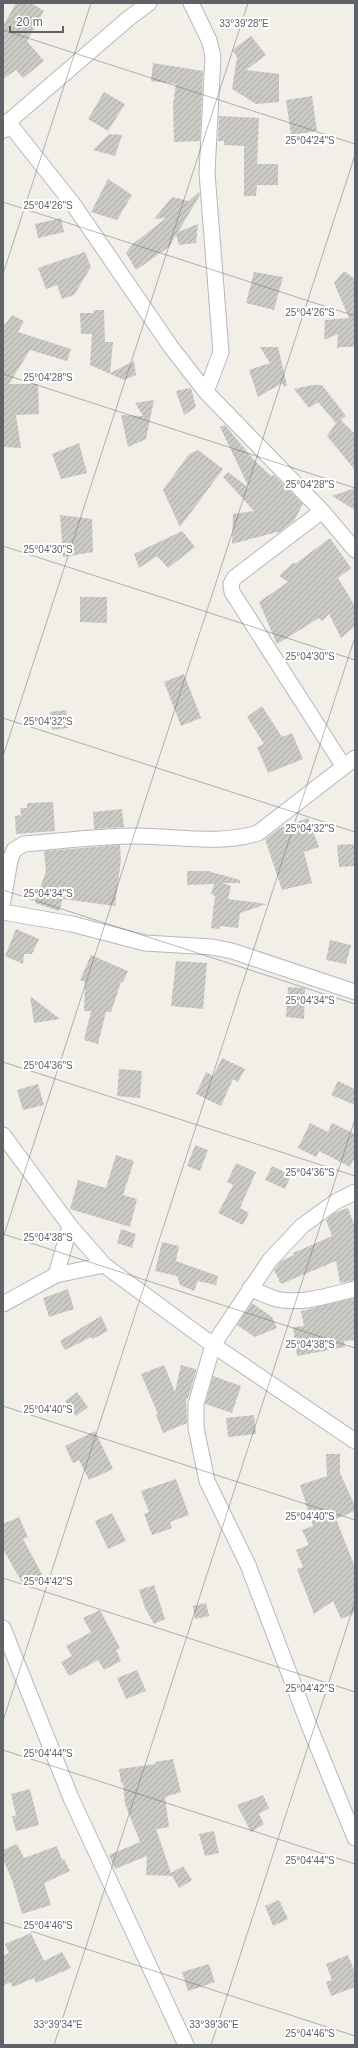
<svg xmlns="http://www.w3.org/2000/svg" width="358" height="2048" viewBox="0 0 358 2048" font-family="Helvetica,sans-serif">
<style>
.building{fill:url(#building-hatch)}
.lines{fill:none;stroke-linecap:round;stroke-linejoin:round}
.street-casing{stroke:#b5b8bc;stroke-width:17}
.street{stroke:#fff;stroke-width:15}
.ticks{fill:none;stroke:#5f6368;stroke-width:1;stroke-opacity:0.45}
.ticks-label{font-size:10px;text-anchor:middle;fill:#5f6368;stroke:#fff;stroke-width:4;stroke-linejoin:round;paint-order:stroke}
</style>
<defs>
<pattern id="building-hatch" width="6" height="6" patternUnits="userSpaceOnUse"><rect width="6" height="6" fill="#cccac5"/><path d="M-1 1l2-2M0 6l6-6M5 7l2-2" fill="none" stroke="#a9a8a4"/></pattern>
</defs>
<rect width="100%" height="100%" fill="#f1efe8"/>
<path class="building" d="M16,3h15l13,8 -17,30 17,20 -21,17 -7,-8 -13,9v-53z
M251,36l15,19 -20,15 33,4v28l-23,2 -24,-15 5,-32 -5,-7z
M153,63l50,8 -3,70 -26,1 -1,-38 3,-20 -25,-3z
M104,92l21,12 -17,27 -20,-12z
M312,96l5,35 -26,4 -5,-35z
M219,116l40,2 -2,46h21v21h-21l-1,11h-12v-50l-20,-1v-4h-6z
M109,134l13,1 -7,21 -22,-6z
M108,179l24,16 -15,25 -26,-8z
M199,192l1,3 -22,37 20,-8 -2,19 -17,2 -3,-10 -7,12 -33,23 -10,-17 7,-9 33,-26 -12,1 18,-22 17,4z
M61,218l3,14 -26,6 -3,-14z
M85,252l6,15 -17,28 -12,4 -5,-14 -11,4 -8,-21z
M344,271l11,8v68h-15l-3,2 1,-15 -14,6 1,-20 24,-2 -15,-35z
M254,272l29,5 -9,33 -28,-7z
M94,310h10l1,32h8l-3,31 24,-12 2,14 -12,5 -34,-15 2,-31h-11l-1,-21h14z
M12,315l12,6 -6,11 53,17 -4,12 -37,-11 -21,34h29l1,30 -23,1 5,33 -18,-1v-120z
M260,347h18l9,38 -3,2 -2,-4 -24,14 -9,-27 21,-7z
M312,385h10l24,31 -5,4 14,14v36l-28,-34 9,-13 -18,-21 -9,6 -15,-19z
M191,388l5,19 -12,8 -8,-24z
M154,400l-8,39 -18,8 -7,-32 22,1 -8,-13z
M225,425l29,35 17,16 3,-1 29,29 -9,17 -16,12 -1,-1 -45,12 1,-30 21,-3 -31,-34 5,-5 21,16 -29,-61z
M79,443l8,30 -26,6 -9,-25z
M198,450l25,19 -43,58 -17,-37 26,-36z
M355,488v22l-23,-14z
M60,515l32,4 1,33 -30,5z
M182,531l13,16 -27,21 -11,-12 -18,12 -5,-14z
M330,538l21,30 -13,10 17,28v20l-14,12 -12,-24 -7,7 -3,-3 -42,26 -18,-42 29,-20 -9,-6 15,-14 1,2z
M80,597h27v26l-27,-1z
M184,674l17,44 -20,8 -17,-44z
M262,706l20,31 10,-4 11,26 -35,14 -11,-26 7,-3 -17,-27z
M66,710l2,18 -16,2 -2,-18z
M53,802l2,29 -39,3 -1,-18 6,-1 -1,-7h7v-5z
M122,809l2,18 -30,2 -1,-17z
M308,818l11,29 -15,5 8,31 -30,7 -17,-51 15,-11z
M355,844v22l-16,1 -2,-22z
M120,845l1,15 -6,46 -52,-7 -4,12 -24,-8 11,-32 -2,-20z
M187,871h21l32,9v3h-17l8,3 -3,13 39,5 -27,9 -2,15 -18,-2 -1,3 -8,-1 4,-32 -4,-2 3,-10 -27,1z
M16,929l23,10 -7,15h-8l-1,10 -18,-8z
M330,940l21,5 -5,19 -20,-4z
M91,955l37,16 -5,11h-2l-10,30h-5l-8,32 -14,-4 7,-29h-7l1,-29 -5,-2z
M176,961l31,2 -4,46 -32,-3z
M288,987l17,1 -1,31 -18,-2z
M30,996l30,23 -26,4z
M222,1058l23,11 -7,13 -5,-3 -12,27 -25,-12 10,-22 7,4z
M119,1069l23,2 -2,27 -23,-2z
M338,1081l17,8v16l-24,-10z
M38,1084l6,21 -21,5 -6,-20z
M310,1123l18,9 4,-9 23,11v23l-5,10 -31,-16 -3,6 -18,-9z
M195,1145l13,5 -8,21 -13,-5z
M116,1155l18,6 -11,34 14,4 -7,28 -60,-18 8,-29 28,8z
M236,1163l20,9 -16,36 9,5 -6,12 -25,-12 15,-28 -6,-3z
M272,1166l19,9 -6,14 -20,-9z
M348,1208l7,19v53l-15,3 -4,-22 -55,23 -7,-14 3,-4 4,-5 13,-6 -1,-2 39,-17 -6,-16 10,-8z
M121,1229l15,5 -4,14 -15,-5z
M162,1242l17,4 -3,15 42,15 -2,9 -18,-4 -4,10 -14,-6 -3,-9 -22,-5z
M68,1289l6,20 -25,8 -6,-19z
M355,1298v42l-11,1 1,6 -48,9 -4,-29 11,-1 -3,-15z
M252,1303l20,14 5,11 -22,9 -18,-12z
M101,1316l7,15 -15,8 -2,-2 -26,13 -5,-9z
M164,1365l11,27 6,-27 15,4v2l-8,27h-2l1,25 -24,10 -7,-18 2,-1 -17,-40z
M213,1376l28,10 -9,27 -27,-9z
M77,1392l11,15 -12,9 -11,-15z
M254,1415l2,19 -28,3 -2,-19z
M95,1431l18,38 -24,11 -10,-20 -6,3 -8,-17z
M326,1454h14v19l15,33v5l-19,8 19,48v46l-14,6 -8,-18 -19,13 -17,-45 6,-2 -7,-17 13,-5 -7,-15 11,-4 -13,-41 27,-9z
M176,1479l13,36 -19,7 2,6 -20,7 -8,-21 5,-2 -8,-21z
M112,1513l14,28 -18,8 -13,-28z
M19,1517l9,20 -5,2 20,37 -19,10 -21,-37v-25z
M154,1585l11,34 -11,5 -9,-16 -6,-18z
M206,1603l3,13 -14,3 -2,-13z
M100,1610l20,38 -4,2 5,11 -17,9 -6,-10 -29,16 -8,-14 11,-6 -6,-10 25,-14 -8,-14z
M137,1670l9,21 -20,8 -9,-21z
M173,1759l8,33 -16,5 4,30 -13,2 15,44 12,-7 9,14 -13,8 -7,-12 -26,-1 1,-19 -32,13 -6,-14 31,-13 -15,-38 -2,-21h-2l-2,-14 37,-5 -1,-2z
M30,1789l9,36 -23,6 -4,-14 4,-2 -5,-21z
M263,1795l6,13 -10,6 5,10 -13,8 -14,-27z
M214,1831l5,22 -14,3 -6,-22z
M17,1844l7,14 33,-12 5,14 2,-1 6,12 -26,12 7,22 -29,9 -10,-34 -9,-21v-9z
M279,1900l9,19 -15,7 -8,-20z
M31,1933l13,28 18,-9 9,16 -35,15 -2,-5 -21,9 -3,-5 -7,4v-30l6,-3 -4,-9z
M348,1955l7,18v14l-24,9 -5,-14 6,-2 -6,-16z
M209,1964l6,18 -27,9 -6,-19z"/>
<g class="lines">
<defs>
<path id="street" d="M191,3l18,37 4,16 -6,117 14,179 -15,40
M8,122l65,82 98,143 35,45 116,119 33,39
M4,130l4,-8 121,-104 20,-15
M322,511l-88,67 -3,6 1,8 112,175
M3,901l7,-41 4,-10 10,-6c38,-3 75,-8 113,-8 40,0 82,9 121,-3l97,-75
M3,912l69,12 73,19 67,4 20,4 123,41
M3,1135l67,91 34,39 109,80 142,96
M355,1192l-20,10 -33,24 -32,34 -57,85 -17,59v24l11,53 41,84 62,163 45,110
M56,1275l14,-49
M250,1288c8,4 17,8 26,11 26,6 54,-4 79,-10
M3,1304l53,-29 48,-10
M3,1628l68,170 115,247"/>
</defs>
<use href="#street" class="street-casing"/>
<use href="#street" class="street"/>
</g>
<path class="ticks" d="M3,30l352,114M3,202l352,114M3,274l88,-271M3,374l352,114M3,546l352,114M3,718l352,114M3,756l245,-753M3,890l352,114M3,1062l352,114M3,1234l352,114M3,1238l352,-1083M3,1406l352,114M3,1578l352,114M3,1721l352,-1084M3,1750l352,114M3,1922l352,114M54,2045l301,-926M211,2045l144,-443"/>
<g class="ticks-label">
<text x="244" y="27">33°39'28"E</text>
<text x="310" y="144">25°04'24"S</text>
<text x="48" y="209">25°04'26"S</text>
<text x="310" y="316">25°04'26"S</text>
<text x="48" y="381">25°04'28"S</text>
<text x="310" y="488">25°04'28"S</text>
<text x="48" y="553">25°04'30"S</text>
<text x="310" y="660">25°04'30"S</text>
<text x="48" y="725">25°04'32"S</text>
<text x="310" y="832">25°04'32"S</text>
<text x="48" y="897">25°04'34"S</text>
<text x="310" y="1004">25°04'34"S</text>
<text x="48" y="1069">25°04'36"S</text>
<text x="310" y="1176">25°04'36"S</text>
<text x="48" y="1241">25°04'38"S</text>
<text x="310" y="1348">25°04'38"S</text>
<text x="48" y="1413">25°04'40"S</text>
<text x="310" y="1520">25°04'40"S</text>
<text x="48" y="1585">25°04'42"S</text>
<text x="310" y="1692">25°04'42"S</text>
<text x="48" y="1757">25°04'44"S</text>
<text x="310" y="1864">25°04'44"S</text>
<text x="48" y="1929">25°04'46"S</text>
<text x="58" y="2028">33°39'34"E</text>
<text x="214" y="2028">33°39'36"E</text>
<text x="310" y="2037">25°04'46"S</text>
</g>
<rect width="358" height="2048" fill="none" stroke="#5f6368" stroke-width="8"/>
<path d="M10 26v6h53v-6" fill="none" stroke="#5f6368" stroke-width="2"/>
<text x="16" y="26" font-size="12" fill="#5f6368" stroke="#ffffff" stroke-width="3" paint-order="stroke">20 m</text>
</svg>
